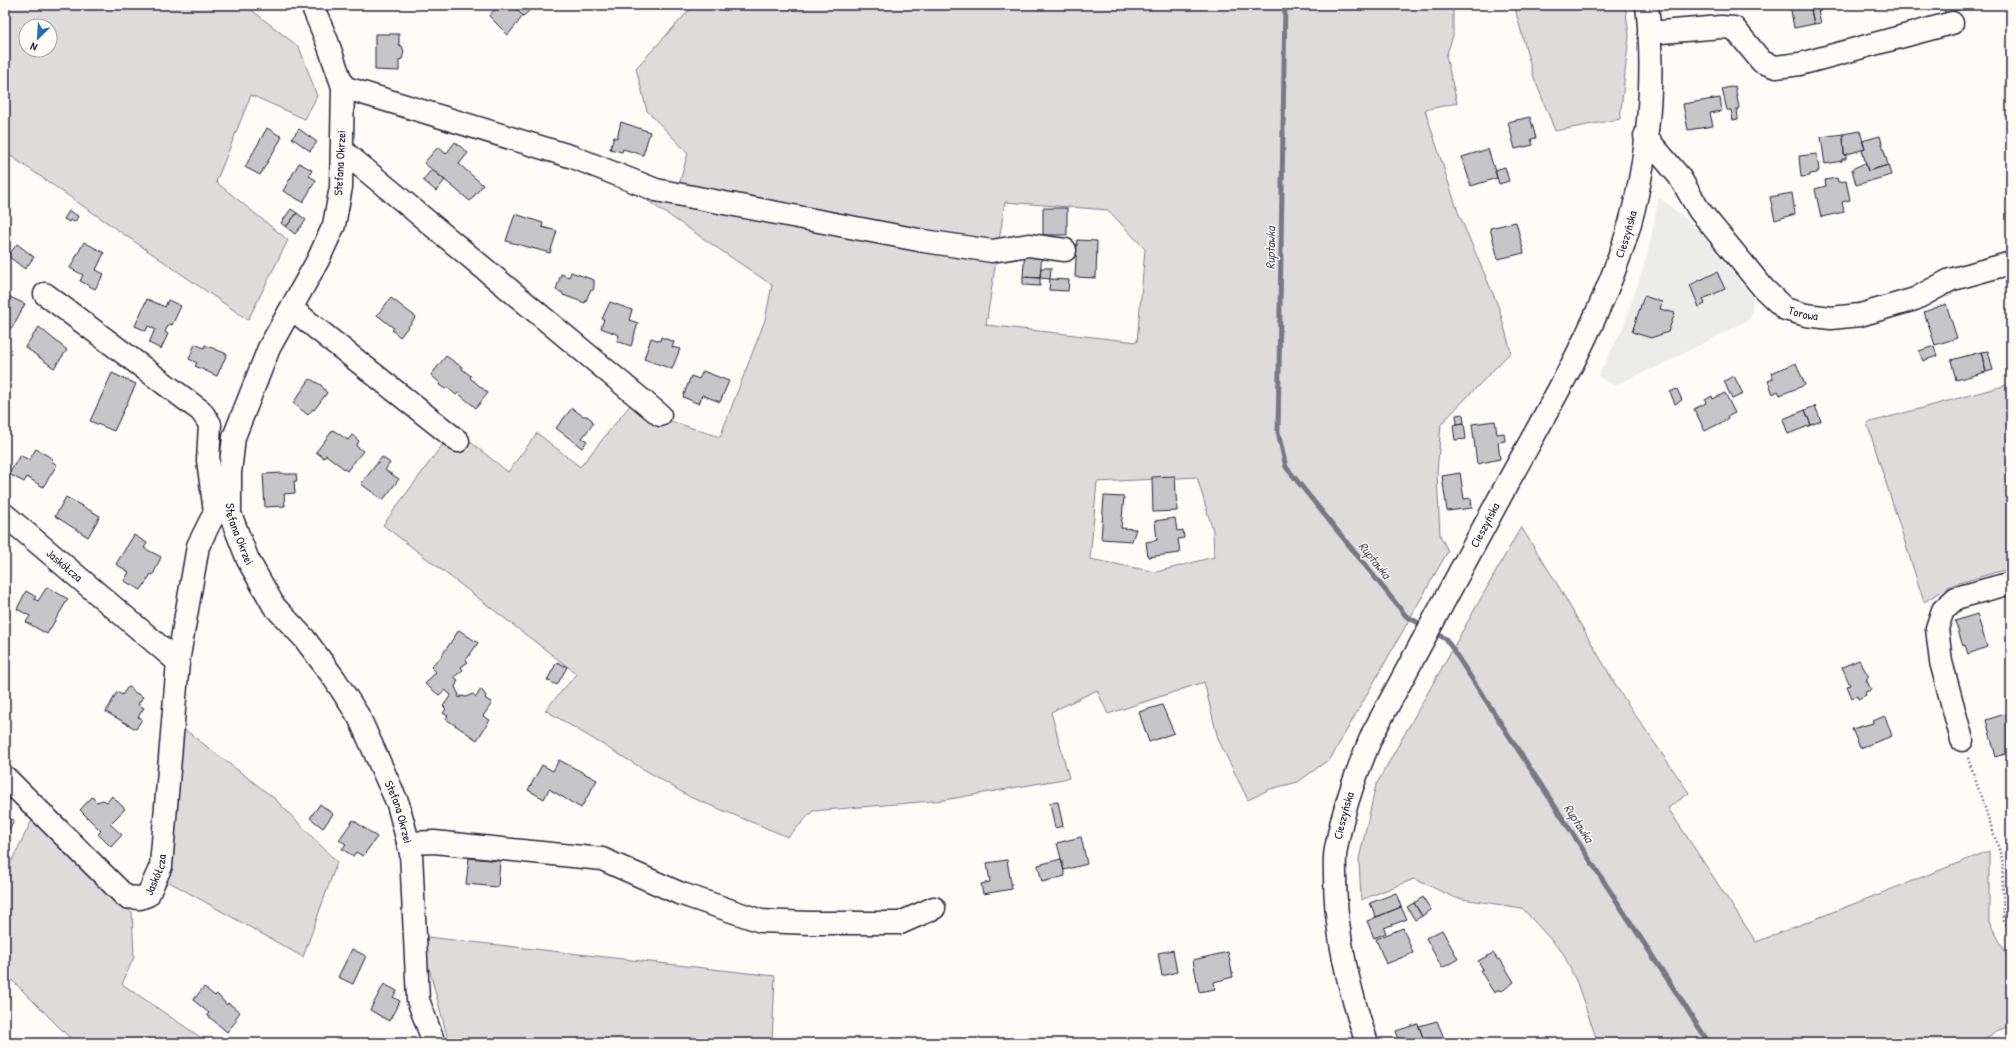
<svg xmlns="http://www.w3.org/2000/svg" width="2016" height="1048" viewBox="0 0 2016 1048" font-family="'Patrick Hand',sans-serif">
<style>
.built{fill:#ecece9}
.green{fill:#dddcdb;stroke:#807f8b;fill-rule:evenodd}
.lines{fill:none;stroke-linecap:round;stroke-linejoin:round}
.stream{stroke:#787885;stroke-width:5}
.building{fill:#c6c6c8;stroke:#22223b}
.minor-casing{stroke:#22223b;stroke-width:25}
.major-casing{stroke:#22223b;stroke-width:25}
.path{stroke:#22223b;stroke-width:2.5;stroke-dasharray:1 3;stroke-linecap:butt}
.minor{stroke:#fdfcf7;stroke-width:22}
.major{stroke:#fdfcf7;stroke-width:22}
.labels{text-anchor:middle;stroke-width:3;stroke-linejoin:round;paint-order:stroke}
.street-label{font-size:12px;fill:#22223b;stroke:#fdfcf7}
.water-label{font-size:13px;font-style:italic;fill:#545466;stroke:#fdfcf7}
</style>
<rect width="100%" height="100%" fill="#fdfcf7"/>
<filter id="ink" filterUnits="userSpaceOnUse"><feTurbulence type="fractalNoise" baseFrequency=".025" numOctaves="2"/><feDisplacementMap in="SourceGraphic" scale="8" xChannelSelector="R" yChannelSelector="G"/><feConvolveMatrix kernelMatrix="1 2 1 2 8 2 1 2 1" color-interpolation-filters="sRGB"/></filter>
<g filter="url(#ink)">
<path class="built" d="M1659,197l36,30 13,15 45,56 -1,13 -2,8 -91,47 -44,19 -17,-8 25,-49 25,-75z"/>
<path class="green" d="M5,5h240l54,42 18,49 -12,23 -54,-24 -35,87 72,58 -40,80 -243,-168zM26,26h24v24h-24z
M694,5h759v31l-7,20 11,47 -32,7 33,102 41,96 12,44 -70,72 -4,49 3,62 8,16 -117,207 -33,24 -28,7 -22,11 -30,-61 -14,-57 -96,32 -11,-24 -46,22 18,66 -125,22 -131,11 -25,26 -98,-40 -145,-87 32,-36 -194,-149 71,-96 54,43 29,-39 43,34 52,-64 32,16 56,18 45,-117 7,-35 -164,-111 -15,-15 86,26 9,-32 -41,-42 -11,-43zM1005,202l103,8 37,39 -8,93 -151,-17zM1197,477l16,54 1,26 -58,15 -66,-13 7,-77z
M1514,5h111l4,31 -9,83 -65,12 -22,-56z
M2011,384v184l-59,17 -28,17 -57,-179z
M1521,527l32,50 68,117 68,99 -21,15 88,134 233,-91v71l22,40v62l-34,19h-379l-21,-60 -14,-30 -41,-45 -66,-10 -42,-19 -53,21 -2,-41 17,-74z
M184,729l90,69 63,64 -34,95 -139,-78z
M34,816l80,86 18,10 2,45 -12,27 87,59h-134l-70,-70v-99z
M427,937l348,39 -3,67h-323l-22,-82z"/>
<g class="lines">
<path class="stream" d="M1285,5l-7,427 8,35 120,149 20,11
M1434,632l12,7 263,404"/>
</g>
<path class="building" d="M495,5h17l11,11 -15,19 -19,-19 8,-9z
M512,5h24l-13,11z
M1790,5h20l4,19 -20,4z
M1810,5h7l4,18 -7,1z
M1943,5h26l1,2 -25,6z
M375,34h24v11l3,1 2,6 -2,7 -3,1v11l-24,-1z
M1735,86l4,22 -2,1 1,10 -5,1 -2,-10h-4l-5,-21z
M1720,98l2,13 -12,2 3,13 -25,4 -5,-26z
M1530,117l6,21 -5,1 2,6 -18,4 -7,-27z
M621,122l29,10 -7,23 -20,-6 -1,3 -12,-3 4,-12 3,1z
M267,128l15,9 -22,38 -15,-8z
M299,129l18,13 -7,9 -18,-13z
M1860,131l5,18 -21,6 -1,-21z
M1843,134l1,21h2v4h-4v2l-17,3 -4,-27z
M1880,136l8,29 -20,6 -6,-21 3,-1 -3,-8z
M455,142l13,11 -9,11 24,21 -13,16 -46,-38 14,-16 8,7z
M1488,149l9,29 -26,8 -9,-29z
M1817,154l2,17h-2v2l-7,1v2l-9,1 -2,-21z
M299,163l13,7 -3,6 7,4 -13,22 -20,-11z
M1865,163l3,8 20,-6 3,10 -35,10 -4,-16z
M1505,167l4,14 -10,3 -4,-14z
M432,169l13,11 -9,11 -13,-11z
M1837,178l1,4 8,-1 4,19 -8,2 2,10 -23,5 -6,-28 11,-3 -1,-6z
M1792,193l3,21 -20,6 -5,-23z
M1043,208h24v27h-24z
M291,209l6,4 -11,14 -5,-4z
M69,211l9,5 -3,6 -5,-2 -1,2 -5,-3z
M297,213l9,7 -11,14 -9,-7z
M515,214l28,9 -1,4 15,4 -7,22 -44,-12z
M1516,222l8,31 -26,6 -8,-31z
M1077,240l20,1 -1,37 -21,-1z
M84,242l20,11 -8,17 8,4 -9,15 -15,-8 3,-6 -13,-7z
M17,244l17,13 -9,12 -17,-13z
M1025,249l17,2 -2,27 -17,-1z
M1041,268h10l-1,11 -10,-1z
M571,272l23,8v6l-1,4 -3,1 -5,12 -22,-8v-2l-7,-3 5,-16 8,3z
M1717,272l8,17 -22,10 2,5 -6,3 -9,-22z
M1023,277l17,1v8l-17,-1z
M1050,279l19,1 -1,11 -19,-1z
M6,295l19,9 -13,24 -7,-3z
M1644,296l18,6 -2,7 15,4 -7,19 -17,6 -19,-6z
M391,298l25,19 -16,20 -8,-7 2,-2 -17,-13z
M147,299l18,8 3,-7 13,6 -9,19 -3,-1 -4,8 3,2 -7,15 -12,-6 6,-14 -7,-3 -2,5 -11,-5z
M610,302l22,8 -3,10 9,3 -7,23 -14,-5 2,-6 -18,-7 3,-9h-2z
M1946,304l11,34 -22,7 -11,-33z
M39,327l28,23 -13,18 -29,-21z
M661,337l13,5 -2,5 8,2 -8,20 -28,-10 7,-21 9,3z
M195,344l9,4 1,-3 22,9 -10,22 -22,-10 2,-3 -8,-4z
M1934,346l3,10 -14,5 -4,-10z
M1988,351l5,19 -7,2 -5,-20z
M1981,352l5,20 -30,8 -5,-20z
M446,356l16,11v2l9,7 -1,2 18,15 -12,15 -18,-15 -2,2 -9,-8 -2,2 -6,-4 1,-2 -9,-8z
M1796,363l9,22 -25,10 -2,-4 -5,3 -5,-13 5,-2 -2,-6z
M703,371l26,10 -9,21 -18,-7 -3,9 -16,-7 8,-21 8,3z
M112,373l24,11 -22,47 -24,-10z
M1734,376l9,18 -11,5 -8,-18z
M310,379l11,6 6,8 -13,17 -1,-1 -5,6 -15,-12z
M1677,389l5,11 -7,4 -5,-12z
M1725,393l10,20 -8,4 1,2 -23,12 -11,-22 12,-6 -1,-3 7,-4 1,3z
M1815,406l6,15 -10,4 -6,-15z
M572,408l11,8h4l5,4 1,4 -11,14 5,3 -5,7 -26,-20z
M1805,410l6,15 -23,9 -5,-15z
M1463,414l1,9 -7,1 -1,-9z
M1495,421l2,13 7,-1 1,8 -7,1 2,17 -23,5 -5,-40z
M1464,423l2,16 -11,1 -2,-15z
M333,430l15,10 4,-5 7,6 -3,5 7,5 -16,20 -21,-16 -2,3 -8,-6z
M36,449l17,10 -2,2 6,4 -14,22 -16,-10 -3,5 -15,-8 11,-19 9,5z
M382,457l8,6 -5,7 14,9 -16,21 -22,-16z
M283,473v1h13l1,7h-3l1,12 -11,1 1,12 -20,1 -2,-33z
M1460,473l4,26 7,-1 1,10 -25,3 -5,-35z
M1175,476l2,35 -24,1 -1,-35z
M1104,496l20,1 -3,31 15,1 -4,12 -31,-2z
M66,497l34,19 -12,21 -33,-21z
M1175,518l2,13 6,-1 1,8 -6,1 2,14 -32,4 -2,-15 11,-2 -2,-19z
M134,535l13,8 -3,5 17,9 -8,18 -2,-1 -10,16 -17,-9 5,-9 -13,-8z
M47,587l21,12 -21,35 -21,-12 4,-6 -13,-7 9,-18 10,6 -2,2 4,2z
M1977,614l10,33 -19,7 -3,-9 -2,1 -8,-25z
M459,630l19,13 -12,17 2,2 -7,5 2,3 -9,7 4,3 -3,7 4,8 -1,2 2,1 1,-2 5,1 7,-3 3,3 5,-8 5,7 -1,2 7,5 -9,13 7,4 -13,20 -31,-21 2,-3 -5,-3 3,-4 -3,-3 8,-11 -6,-5 -6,5 -14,-11 11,-12 -5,-5 6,-7 1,1z
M1859,660l10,17 -3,2 5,11 -6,2 1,3 -8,4 -1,-3 -5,2 -5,-12 3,-1 -8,-18z
M557,662l10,5 -10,18 -10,-5z
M130,687l4,5 9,5 -5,7 6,4 -6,9 4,2 -6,10 -30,-17 11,-20 5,3 5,-7z
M1162,705l12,28 -25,9 -10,-30z
M2005,714l6,13v25l-15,5 -10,-37z
M1885,716l7,20 -32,12 -8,-19 21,-6v-2z
M559,760l38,20 -16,28 -32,-19 -5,10 -16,-9 14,-25 11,6z
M112,796l13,13 -15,15 12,11 -11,12 -13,-13 3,-3 -21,-21 12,-13 5,5 6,-2 4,2z
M1058,802l5,24 -8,2 -5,-25z
M320,804l13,10 -10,14 -13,-10z
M5,815l9,6 -9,15z
M353,820l24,17 -14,19 -7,-4 -3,4 -11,-7 4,-5 -7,-4z
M1081,837l6,27 -23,6 -7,-27z
M469,858l31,3 -2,26 -32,-3z
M1061,859l4,17 -23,6 -4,-17z
M1007,860l5,29 -29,5 -2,-10 9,-2 -3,-19z
M1396,893l5,14 -25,10 -6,-14z
M1423,897l8,13 -9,6 -8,-13z
M1414,903l8,13 -7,4 -8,-13z
M1401,907l6,12 -23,9 2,5 -12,5 -7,-17z
M1403,928l10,25 -27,11 -10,-25z
M1442,930l16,29 -16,9 -16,-30z
M352,949l14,7 -13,28 -15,-7z
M1173,950l4,22 -15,4 -4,-23z
M1228,952l5,25 -19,5 1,7 -16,3 -6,-32z
M1493,953l5,7 2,-1 14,23 -12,9 -3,-1 -5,3 -14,-23 3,-1 -5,-8z
M384,984l13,7 -4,6 7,4 -11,20 -19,-11z
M204,987l11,9 2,-2 10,11 1,-2 12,9 -5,7 2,1 -10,12 -20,-17 2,-2 -16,-13z
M1437,1021l9,22h-21l-6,-17z
M1418,1024l7,19h-25l-4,-12z
M1480,1036l3,7h-21z"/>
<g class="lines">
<defs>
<g id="minor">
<path id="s1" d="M312,5l15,36 16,46 -2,100 -7,38 -16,35 -49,88 -35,89 -4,36v41l18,46 26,46 30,32 30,40 25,39 39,87 13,49 7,147 16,43"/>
<path d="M1649,33l72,-6 13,1 28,34 14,5 24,-3 152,-41"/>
<path d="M343,87l230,70 83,33 268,51 68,10 37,-6 36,5"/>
<path id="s2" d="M1645,136l34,40 20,34 65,79 21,20 21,6 25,3 29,-3 55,-16 35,-19 61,-17"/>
<path d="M343,151l317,264"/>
<path d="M45,294l156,117 9,13 -2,36 7,52"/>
<path d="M292,309l166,132"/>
<path id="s3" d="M5,515l173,147"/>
<path d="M1962,740l-21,-78 -4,-34 6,-18 13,-12 55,-15"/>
<path id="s4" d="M5,777l121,120 14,1 8,-3 13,-29 17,-204 20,-116 17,-34 15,2"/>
<path d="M408,843l26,-1 168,17 77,34 82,28 49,2h90l34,-15"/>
</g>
<g id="major">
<path id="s5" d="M1367,1043c-18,-53 -32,-110 -32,-167 0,-9 -1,-18 1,-27 7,-41 21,-78 37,-116 45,-83 90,-166 134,-249 41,-75 86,-150 114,-232 26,-75 35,-168 26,-247"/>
</g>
</defs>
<use href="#minor" class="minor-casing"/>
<use href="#major" class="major-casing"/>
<path class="path" d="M1968,758l34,100 2,63 7,11"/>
<use href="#minor" class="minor"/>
<use href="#major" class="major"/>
</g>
</g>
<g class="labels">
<g class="street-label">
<text transform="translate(340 163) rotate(-87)" y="4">Stefana Okrzei</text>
<text dy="4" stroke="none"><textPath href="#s5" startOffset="880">Cieszyńska</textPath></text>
<text dy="4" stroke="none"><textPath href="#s2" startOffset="242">Torowa</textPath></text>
<text dy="4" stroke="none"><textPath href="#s5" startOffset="556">Cieszyńska</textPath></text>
<text dy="4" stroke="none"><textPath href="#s1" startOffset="560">Stefana Okrzei</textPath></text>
<text dy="4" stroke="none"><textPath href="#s3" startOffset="78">Jaskółcza</textPath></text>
<text dy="4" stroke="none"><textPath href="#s1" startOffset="884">Stefana Okrzei</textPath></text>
<text dy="4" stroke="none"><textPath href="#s5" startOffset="232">Cieszyńska</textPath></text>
<text dy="4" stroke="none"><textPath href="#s4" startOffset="215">Jaskółcza</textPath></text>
</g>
<g class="water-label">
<text transform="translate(1270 248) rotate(-89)" y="5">Ruptawka</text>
<text transform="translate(1375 560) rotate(51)" y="5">Ruptawka</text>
<text transform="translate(1579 823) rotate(57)" y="5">Ruptawka</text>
</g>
</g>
<rect width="2016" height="1048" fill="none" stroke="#fdfcf7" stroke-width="20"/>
<rect x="10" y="10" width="1996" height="1028" fill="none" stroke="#22223b" stroke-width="1.5" filter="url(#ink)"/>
<g transform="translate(38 38) rotate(205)"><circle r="19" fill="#fdfcf7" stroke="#a5a5ac"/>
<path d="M0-3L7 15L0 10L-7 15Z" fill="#1f6fb2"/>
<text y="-6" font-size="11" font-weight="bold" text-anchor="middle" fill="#22223b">N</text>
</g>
</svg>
